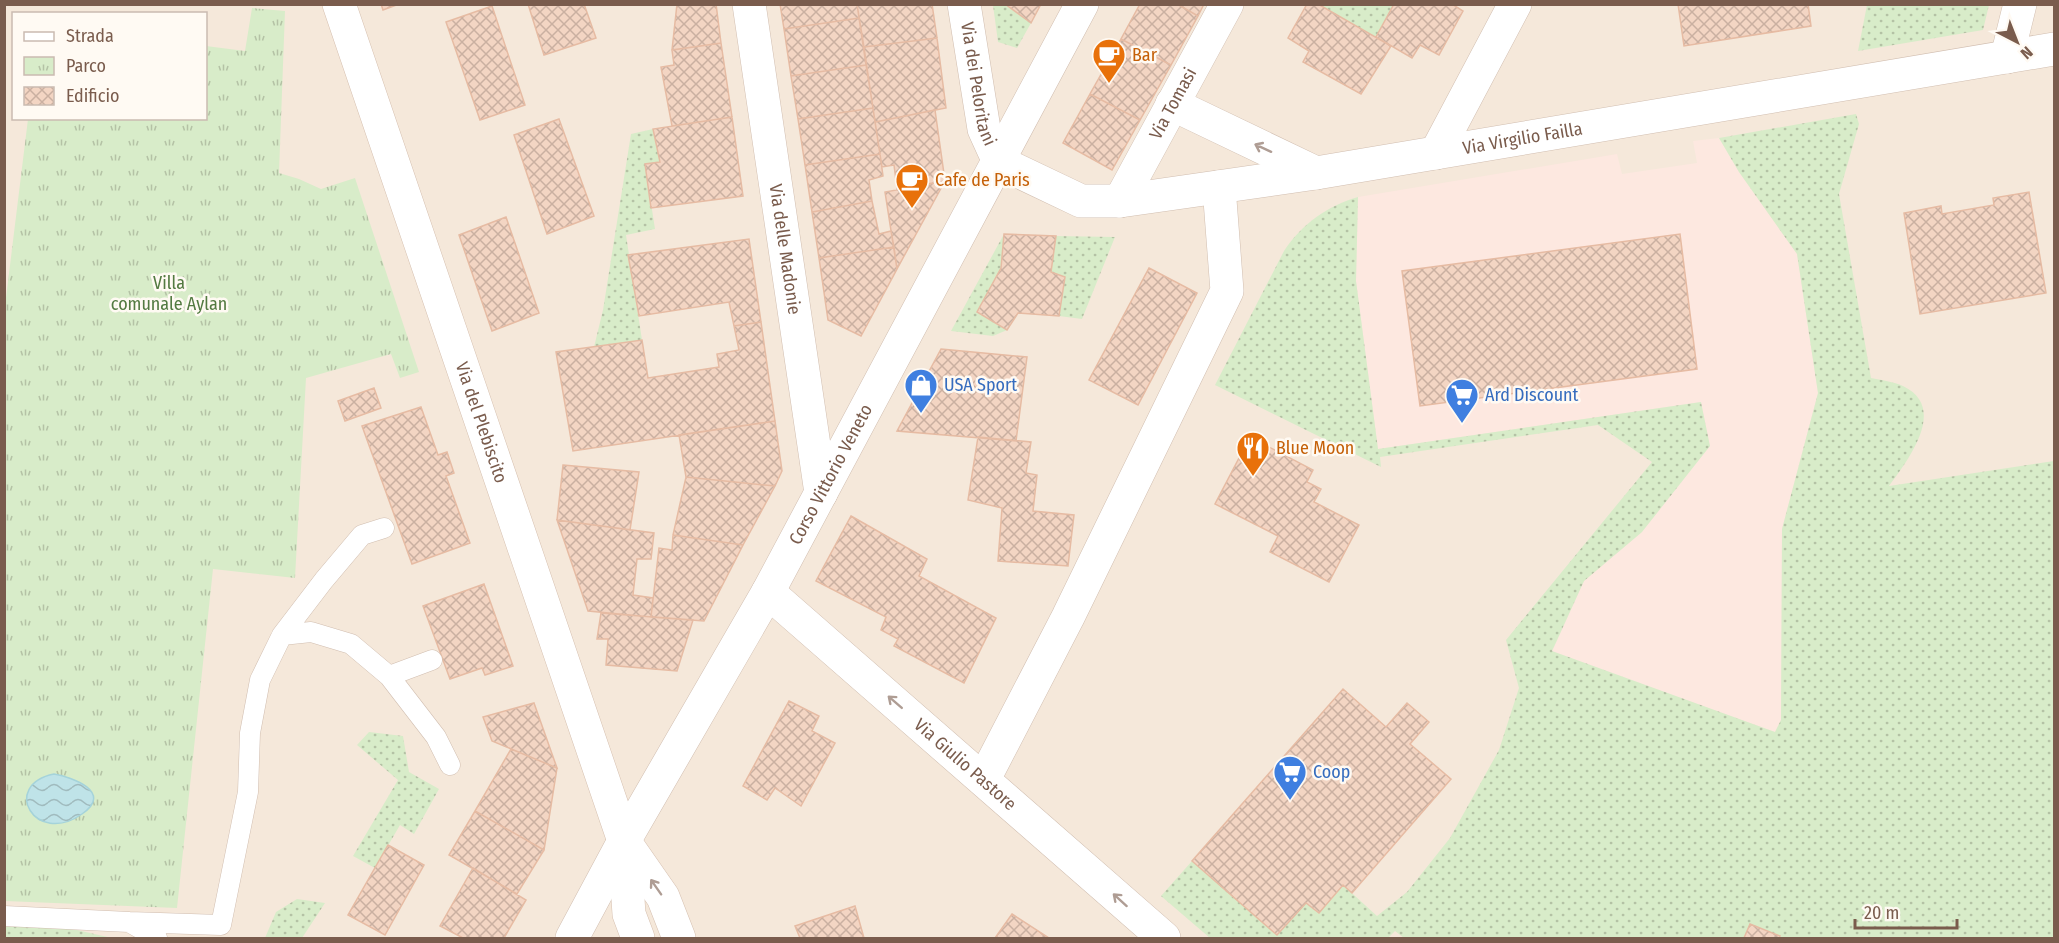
<svg xmlns="http://www.w3.org/2000/svg" width="2059" height="943" viewBox="0 0 2059 943" font-family="'Fira Sans Condensed',sans-serif">
<style>
.residential{fill:#f5e8da;fill-rule:evenodd}
.commercial{fill:#fde8e0}
.grass{fill:url(#grass-dots)}
.park{fill:url(#park-tufts)}
.water{fill:url(#water-waves);stroke:#a5d3da;stroke-width:1.5}
.building{fill:url(#building-cross-hatch);stroke:#e6bba3;stroke-width:1.5}
.lines{fill:none;stroke-linecap:round;stroke-linejoin:round}
.lane-casing{stroke:#d1beb0;stroke-width:21}
.street-casing{stroke:#d1beb0;stroke-width:34}
.secondary-casing{stroke:#d6c0b0;stroke-width:34}
.lane{stroke:#fff;stroke-width:20}
.street{stroke:#fff;stroke-width:33}
.secondary{stroke:#fff;stroke-width:33}
.oneway{stroke:#af9d94}
.labels{text-anchor:middle;stroke-width:5;stroke-linejoin:round;paint-order:stroke}
.food-label{font-size:18px;fill:#c56008;stroke:#fffaf3;text-anchor:start}
.street-label{font-size:18px;fill:#7a5c4d;stroke:#fffaf3}
.park-label{font-size:18px;fill:#537a41;stroke:#fffaf3}
.shop-label{font-size:18px;fill:#366cbe;stroke:#fffaf3;text-anchor:start}
</style>
<defs>
<pattern id="grass-dots" width="8" height="8" patternUnits="userSpaceOnUse" patternTransform="scale(1.5)"><rect width="8" height="8" fill="#d8ecc9"/><path d="M2 2h.1M6 6h.1" fill="none" stroke="#b4c2a5" stroke-width="1.8" stroke-linecap="round"/></pattern>
<pattern id="park-tufts" width="24" height="20" patternUnits="userSpaceOnUse" patternTransform="scale(1.5)"><rect width="24" height="20" fill="#d8ecc9"/><path d="M3 7l-1-3M5 7V3M7 7l1-3M15 17l-1-3M17 17v-4M19 17l1-3" fill="none" stroke="#b4c2a5"/></pattern>
<pattern id="water-waves" width="16" height="10" patternUnits="userSpaceOnUse" patternTransform="scale(1.5)"><rect width="16" height="10" fill="#bfe3e8"/><path d="M0 5q4-4 8 0t8 0" fill="none" stroke="#a0bbbe"/></pattern>
<pattern id="building-cross-hatch" width="8" height="8" patternUnits="userSpaceOnUse" patternTransform="scale(1.5)"><rect width="8" height="8" fill="#f3d5c3"/><path d="M0 0l8 8M0 8l8-8" fill="none" stroke="#cab0a1"/></pattern>
</defs>
<rect width="100%" height="100%" fill="#fdf6ec"/>
<path class="residential" d="M5,5h2049v933h-2049zM14,14h192v104h-192z"/>
<path class="commercial" d="M1719,138l20,34 58,82 21,139 -36,136 -1,191 -6,12 -223,-80 32,-71 58,-49 59,-130 -323,47 -22,-168 2,-84 259,-43 5,20 75,-11 -4,-22z"/>
<path class="grass" d="M1322,4l72,1 -18,32 -55,-31z
M993,5h12l26,18 -14,25 -19,-6z
M1867,5v-1l122,1 -6,25 -125,21z
M1856,114l3,10 -20,70 32,184c10,2 23,4 32,8 46,22 4,75 -14,100l165,-25v477h-650l-9,-7 -7,7h-178l-49,-42 31,-35 85,74 29,-32 37,-18 34,31 30,-24 43,-54 49,-88 20,-62 -13,-48 146,-178 -54,-37 -218,32 1,10 -166,-82 69,-134c18,-27 43,-45 74,-54l-2,84 22,168 323,-47 9,44 -68,86 -58,49 -32,70 223,81 6,-12 1,-191 36,-136 -21,-139 -58,-82 -20,-34z
M653,129l7,33 -15,2 10,65 -29,6 16,105 -48,7 9,-37 28,-176z
M1004,234l-3,34 -23,44 29,18 -14,6 -42,-5z
M1056,236l59,1 -33,82 -23,-3 6,-39 -14,-5z
M369,732l34,4 6,36 30,17 -25,45 -14,-9 -25,43 -22,-12 45,-76 -41,-35z
M297,899l28,4 -23,35h-37l11,-26z
M5,926l63,2 44,10h-107z"/>
<path class="park" d="M252,8l33,3 -6,162 20,6 22,10 34,-11 64,194 -19,6 -9,-24 -85,24 -11,200 -82,-9 -36,339 -172,-7 -1,-587 24,-195 178,-1v-72l39,5z"/>
<path class="water" d="M54,774c18,3 60,18 28,40 -47,33 -82,-29 -28,-40z"/>
<path class="building" d="M381,4h18l-16,6z
M528,4h56l12,34 -52,17z
M677,4h39l5,39 -49,7z
M780,4h77l2,14 -75,11z
M857,4h75l5,34 -73,9z
M1005,4h36l-10,19z
M1140,4h37l21,12 -27,49 -50,-26z
M1177,4h27l-6,12z
M1307,4h11l73,42 -30,48 -58,-32 6,-11 -21,-13z
M1394,4h58l11,7 -24,44 -19,-10 -8,13 -36,-21z
M1678,4h130l3,22 -127,20z
M492,6l33,99 -45,15 -34,-98z
M859,18l7,47 -75,11 -7,-47z
M937,38l9,70 -71,14 -11,-75z
M1121,39l50,26 -31,55 -50,-26z
M721,43l11,74 -60,9 -11,-59 13,-2 -2,-15z
M866,65l7,43 -75,11 -7,-43z
M1090,94l50,26 -28,50 -49,-27z
M873,108l7,46 -75,11 -7,-46z
M935,110l10,71 -48,8 -3,-24 -12,2 -7,-45z
M732,117l11,79 -92,12 -6,-44 15,-2 -7,-33z
M559,119l35,97 -47,18 -33,-99z
M880,154l3,22 -14,4 3,21 -60,11 -7,-47z
M945,181l-48,88 -12,-77z
M2029,192l17,101 -126,21 -16,-101 37,-7 1,8 52,-9 -1,-7z
M872,201l7,33 12,-3 3,16 -75,11 -7,-46z
M506,217l33,96 -47,18 -33,-96z
M1004,234l52,2 -5,36 14,5 -6,39 -41,-3 -11,17 -30,-18 24,-44z
M1680,234l17,135 -277,37 -18,-135z
M749,239l12,83 -27,4 -5,-24 -90,14 -11,-61z
M894,247l3,22 -36,67 -33,-16 -9,-62z
M1149,268l48,25 -59,112 -49,-25z
M761,322l14,99 -202,30 -17,-99 86,-12 6,38 71,-11 -2,-13 22,-4 -5,-24z
M941,349l86,8 -11,84 -119,-10z
M374,388l7,20 -36,13 -7,-20z
M421,407l17,48 9,-3 7,21 -8,3 24,67 -58,21 -50,-138z
M775,421l7,50 -7,15 -89,-9 -7,-42z
M978,437l53,5 -5,31 11,2 -4,36 41,4 -6,51 -70,-5 4,-53 -34,-8z
M1250,437l63,33 -6,12 14,7 -7,13 45,23 -30,57 -59,-30 8,-16 -63,-32z
M563,465l76,7 -9,58 -73,-10z
M686,477l89,9 -32,59 -70,-10z
M851,516l76,43 -8,17 77,42 -32,65 -70,-37 4,-7 -17,-9 5,-13 -70,-36z
M557,520l97,13 -3,26h-14l-4,36 20,3 -2,19 -63,-6z
M673,535l70,10 -39,76 -53,-4 8,-69 13,2z
M484,584l29,82 -28,9 -3,-7 -32,11 -27,-73z
M601,613l92,7 -16,51 -71,-6 2,-26h-11z
M1343,689l43,38 21,-24 22,19 -19,22 41,35 -99,114 -9,-8 -24,28 -13,-10 -29,32 -85,-74z
M789,701l30,15 -7,15 23,12 -34,63 -26,-18 -8,12 -24,-14z
M534,703l23,65 -65,-27 -9,-24z
M511,749l46,19 -13,82 -69,-39z
M475,811l69,39 -27,44 -68,-39z
M388,845l36,20 -39,70 -37,-20z
M473,868l53,32 -22,38h-41l-23,-12z
M855,906l9,32h-64l-5,-12z
M1012,914l37,24h-54z
M1750,924l30,12 -1,2h-35z"/>
<g class="lines">
<defs>
<path id="lane" d="M282,635l29,-3 40,12 38,32 43,-16
M389,676l47,61 14,28
M4,916l125,6 28,16
M129,922l92,3 27,-133 2,-59 10,-53 22,-45 42,-55 38,-45 22,-7"/>
<g id="street">
<path id="s1" d="M749,4l72,489"/>
<path id="s2" d="M964,4l20,125 15,33 82,39h39l196,-28 738,-124"/>
<path d="M2007,57l13,-53"/>
<path d="M1172,104l144,69"/>
<path d="M1436,153l79,-149"/>
<path id="s3" d="M1120,201l107,-197"/>
<path id="s4" d="M768,592l396,346"/>
<path d="M984,779l84,-162 159,-326 -8,-104"/>
<path id="s5" d="M572,938l52,-97 144,-249 314,-588"/>
</g>
<g id="secondary">
<path id="s6" d="M339,4l285,837 5,73 9,24"/>
<path d="M624,841l39,56 16,41"/>
</g>
</defs>
<use href="#lane" class="lane-casing"/>
<use href="#street" class="street-casing"/>
<use href="#secondary" class="secondary-casing"/>
<use href="#lane" class="lane"/>
<use href="#street" class="street"/>
<use href="#secondary" class="secondary"/>
</g>
<defs><path id="oneway-shaft" d="M-6 0H5M1.5-3L5.5 0L1.5 3" fill="none" stroke-width="1.6" stroke-linecap="round" stroke-linejoin="round" transform="scale(1.5)"/></defs>
<g class="oneway">
<use href="#oneway-shaft" transform="translate(1263 148) rotate(-155)"/>
<use href="#oneway-shaft" transform="translate(895 702) rotate(-139)"/>
<use href="#oneway-shaft" transform="translate(656 887) rotate(-125)"/>
<use href="#oneway-shaft" transform="translate(1120 900) rotate(-138)"/>
</g>
<defs>
<symbol id="cafe-pin" viewBox="-11 -11 22 30"><path d="M0 17L-7.5 6A9.5 9.5 0 1 1 7.5 6Z" fill="#e8710a" stroke="#fffaf3"/><path d="M-5.5-4.5H6V0H3Q3 3.5 0 3.5H-2.5Q-5.5 3.5-5.5 0ZM3-3.2v2h1.7v-2ZM-6 4.5H4V6H-6Z" fill="#fff"/></symbol>
<symbol id="shop-pin" viewBox="-11 -11 22 30"><path d="M0 17L-7.5 6A9.5 9.5 0 1 1 7.5 6Z" fill="#3f7fe0" stroke="#fffaf3"/><path d="M-5-2.5h2.3a2.7 3.5 0 0 1 5.4 0H5L5.5 6h-11ZM-1.5-2.5h3a1.5 2.3 0 0 0-3 0Z" fill="#fff"/></symbol>
<symbol id="supermarket-pin" viewBox="-11 -11 22 30"><path d="M0 17L-7.5 6A9.5 9.5 0 1 1 7.5 6Z" fill="#3f7fe0" stroke="#fffaf3"/><path d="M-6-5.5h2.5l.6 2H6L4.5 2H-2.5L-4.4-4H-6ZM-1.5 3.2a1.3 1.3 0 1 0 .1 0ZM3 3.2a1.3 1.3 0 1 0 .1 0Z" fill="#fff"/></symbol>
<symbol id="restaurant-pin" viewBox="-11 -11 22 30"><path d="M0 17L-7.5 6A9.5 9.5 0 1 1 7.5 6Z" fill="#e8710a" stroke="#fffaf3"/><path d="M-5-6h1v4h1v-4h1v4h1v-4h1v5L-1.5 .5V6h-2V.5L-5-1ZM5-6V6H3V1.5H1.5Q1.5-4 5-6Z" fill="#fff"/></symbol>
</defs>
<g fill-rule="evenodd">
<use href="#cafe-pin" x="1090" y="36" width="38" height="52"/>
<use href="#cafe-pin" x="893" y="161" width="38" height="52"/>
<use href="#shop-pin" x="902" y="366" width="38" height="52"/>
<use href="#supermarket-pin" x="1443" y="376" width="38" height="52"/>
<use href="#restaurant-pin" x="1234" y="429" width="38" height="52"/>
<use href="#supermarket-pin" x="1271" y="753" width="38" height="52"/>
</g>
<g class="labels">
<g class="food-label">
<text x="1132" y="61">Bar</text>
<text x="935" y="186">Cafe de Paris</text>
<text x="1276" y="454">Blue Moon</text>
</g>
<g class="street-label">
<text dy="6" stroke="none"><textPath href="#s2" startOffset="81">Via dei Peloritani</textPath></text>
<text dy="6" stroke="none"><textPath href="#s3" startOffset="111">Via Tomasi</textPath></text>
<text dy="6" stroke="none"><textPath href="#s2" startOffset="700">Via Virgilio Failla</textPath></text>
<text dy="6" stroke="none"><textPath href="#s1" startOffset="248">Via delle Madonie</textPath></text>
<text dy="6" stroke="none"><textPath href="#s6" startOffset="442">Via del Plebiscito</textPath></text>
<text dy="6" stroke="none"><textPath href="#s5" startOffset="531">Corso Vittorio Veneto</textPath></text>
<text dy="6" stroke="none"><textPath href="#s4" startOffset="262">Via Giulio Pastore</textPath></text>
</g>
<g class="park-label">
<text x="169" y="289">Villa<tspan x="169" dy="21">comunale Aylan</tspan></text>
</g>
<g class="shop-label">
<text x="944" y="391">USA Sport</text>
<text x="1485" y="401">Ard Discount</text>
<text x="1313" y="778">Coop</text>
</g>
</g>
<rect width="2059" height="943" fill="none" stroke="#7a5c4d" stroke-width="12"/>
<rect x="12" y="12" width="195" height="108" fill="#fffaf3" stroke="#cabbb1" stroke-width="1.5"/>
<rect x="24" y="32" width="30" height="9" fill="#ffffff" stroke="#cabbb1" stroke-width="1.5"/>
<text x="66" y="42" font-size="18" fill="#7a5c4d">Strada</text>
<rect x="24" y="57" width="30" height="18" fill="url(#park-tufts)" stroke="#cabbb1" stroke-width="1.5"/>
<text x="66" y="72" font-size="18" fill="#7a5c4d">Parco</text>
<rect x="24" y="87" width="30" height="18" fill="url(#building-cross-hatch)" stroke="#cabbb1" stroke-width="1.5"/>
<text x="66" y="102" font-size="18" fill="#7a5c4d">Edificio</text>
<g transform="translate(2017 42) rotate(138)" stroke="#fffaf3" stroke-width="4.5" paint-order="stroke">
<path d="M0-4.5L10 22L0 15L-10 22Z" fill="#7a5c4d"/>
<text y="-9" font-size="16" font-weight="bold" text-anchor="middle" fill="#7a5c4d">N</text>
</g>
<path d="M1855 919v9h102v-9" fill="none" stroke="#7a5c4d" stroke-width="3"/>
<text x="1864" y="919" font-size="18" fill="#7a5c4d" stroke="#fffaf3" stroke-width="4.5" paint-order="stroke">20 m</text>
</svg>
